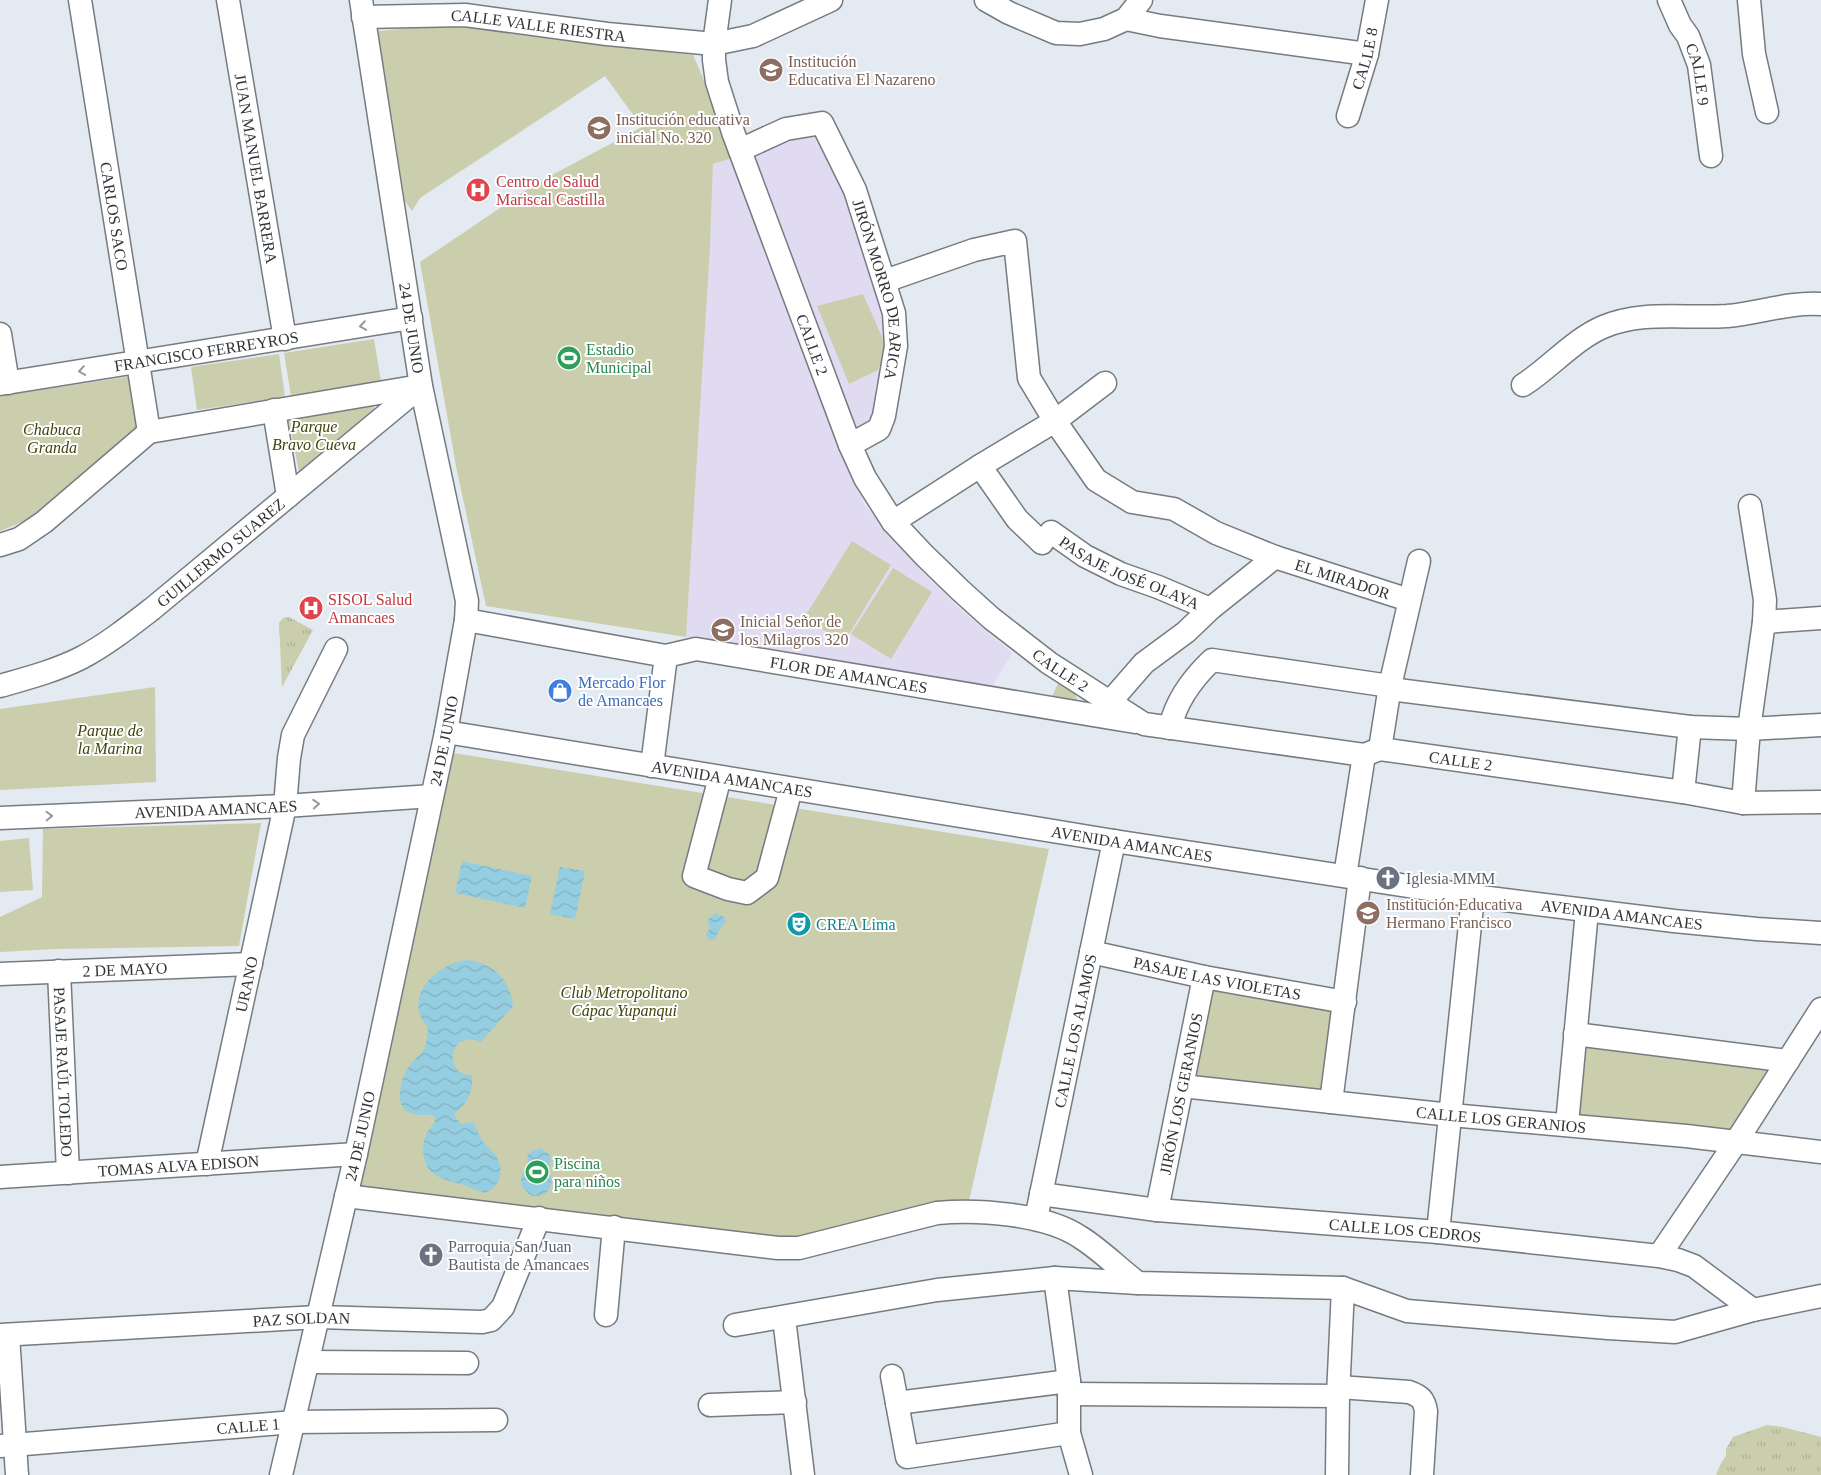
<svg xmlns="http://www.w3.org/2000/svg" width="1821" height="1475" viewBox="0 0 1821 1475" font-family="'Times New Roman',serif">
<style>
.education{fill:#e1dbf1}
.grass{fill:url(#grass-tufts)}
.park{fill:#caceac}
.water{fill:url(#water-waves)}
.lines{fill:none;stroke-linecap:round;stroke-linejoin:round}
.minor-casing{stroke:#757b81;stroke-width:25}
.minor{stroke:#fff;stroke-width:22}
.oneway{stroke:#98999a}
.labels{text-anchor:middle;stroke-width:4;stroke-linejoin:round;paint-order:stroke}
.street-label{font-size:16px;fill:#313336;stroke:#fff}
.education-label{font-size:16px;fill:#785e54;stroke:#fff;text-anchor:start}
.health-label{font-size:16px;fill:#be3a42;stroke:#fff;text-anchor:start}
.leisure-label{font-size:16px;fill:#27864d;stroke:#fff;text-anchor:start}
.park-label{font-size:16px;font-style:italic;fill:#41440c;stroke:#fff}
.shop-label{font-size:16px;fill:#366cbe;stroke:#fff;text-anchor:start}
.worship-label{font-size:16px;fill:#5b616d;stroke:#fff;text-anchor:start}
.culture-label{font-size:16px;fill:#0d838f;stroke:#fff;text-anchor:start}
</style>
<defs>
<pattern id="grass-tufts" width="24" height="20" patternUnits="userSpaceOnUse" patternTransform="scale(1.25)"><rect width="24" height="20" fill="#caceac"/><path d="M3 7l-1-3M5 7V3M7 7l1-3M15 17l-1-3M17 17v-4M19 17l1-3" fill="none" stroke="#aeb195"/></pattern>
<pattern id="water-waves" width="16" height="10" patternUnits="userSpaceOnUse" patternTransform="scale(1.25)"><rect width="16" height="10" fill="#95cee0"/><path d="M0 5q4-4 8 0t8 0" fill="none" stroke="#81b1c1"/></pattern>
</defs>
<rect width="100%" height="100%" fill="#e3eaf1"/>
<path class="education" d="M817,131l35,68 41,147 -18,41 2,33 -23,16 -105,-283z
M732,158l132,346 58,68 37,36 53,45 -19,32 -66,-7 -138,-26 -103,-15 24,-390 3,-84z"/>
<path class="grass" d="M289,617l24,13 -31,57 -3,-64 4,-5z
M1767,1425l16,2 38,10v38h-105l5,-12 5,-7v-7l7,-12z"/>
<path class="park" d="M423,27h39l231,28 30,69 9,34 -19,6 -3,83 -24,390 -200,-31 -30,-140 -36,-204 117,-79 105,-56 -37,-51 -185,122 -8,13 -7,-10 -27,-170z
M863,294l24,54 -9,22 -29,14 -32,-78z
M374,339l7,42 -90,15 -7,-43z
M279,354l6,43 -88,13 -6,-43z
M133,376l10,53 -116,91 -27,11v-135z
M373,405l2,7 -76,60 -10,-52z
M852,541l39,24 -47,77 -40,-24z
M893,568l39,24 -41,67 -40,-25z
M1059,681l16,13 2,5 -1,3 -26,-1z
M155,687l1,95 -156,8v-81z
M454,753l595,96 -80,352h-14l-160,39 -436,-50z
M261,823l-22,123 -184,3 -55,3v-35l42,-20 1,-68z
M29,838l4,52 -33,2v-51z
M1212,987l124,24 -12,82 -129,-15z
M1583,1041l189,27 -39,66 -156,-15z"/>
<path class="water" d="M462,861l70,15 -7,32 -70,-15z
M560,867l25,4 -10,48 -25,-5z
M715,913l9,4 2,4 -8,11 -3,7 -4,1 -3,-1 -2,-4 4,-7 -3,-7z
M467,960c26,3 43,19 46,46l-32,36c-34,-14 -38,35 -9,33 1,17 -4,28 -17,38l1,6 6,5 11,-2c4,7 7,16 12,22 3,4 8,7 11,12 9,14 4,31 -11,37 -7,-2 -14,-5 -22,-8 -21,-7 -38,-7 -40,-35 0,-12 4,-19 12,-28l-1,-7h-16l-11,-3c-13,-11 -6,-35 3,-47 4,-5 9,-9 13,-14 4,-6 4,-17 5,-23 -27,-29 8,-65 39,-68z
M540,1148l9,6 2,8 -3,7c9,14 1,28 -15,27 -14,-6 -16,-19 -5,-29l-1,-11 6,-6z"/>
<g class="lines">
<defs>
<g id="minor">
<path id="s1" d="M80,0l69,432"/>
<path id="s2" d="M228,0l57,339"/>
<path id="s3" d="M720,0l-6,44v16l3,22 16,50 117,313 15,33 28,44 31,33 36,35 31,28 58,45 95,61 220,31 16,-6 303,43 60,11 78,-1"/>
<path d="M986,0l23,13 47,20 24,1 24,-5 22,-10 15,-19"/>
<path id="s4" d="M1669,0l11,25 8,11 11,29 12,91"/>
<path d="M1749,0l5,54 13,58"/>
<path id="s5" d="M363,17l102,-2 142,19 107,10 39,-8 78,-36"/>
<path d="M1126,19l34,7 207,28"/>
<path id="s6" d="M1348,116l19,-62 10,-54"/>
<path id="s7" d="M740,150l46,-21 36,-6 33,67 39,123 2,33 -12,70 -5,13 -29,16"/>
<path d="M885,281l89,-31 41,-9 14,137 26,43 41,59 36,22 42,7 42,24 59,24 -65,52 -24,23 -42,31 -34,39"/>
<path d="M0,334l8,49"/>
<path id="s8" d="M0,384l411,-66"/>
<path d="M1523,385c27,-17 50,-45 80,-58 40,-17 82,-8 124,-11 32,-3 62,-14 94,-12"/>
<path d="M274,410l14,86"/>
<path d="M980,466l37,53 25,24"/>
<path d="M893,522l87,-56 75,-45 50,-38"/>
<path id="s9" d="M1051,532l34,24 36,18 37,13 52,22"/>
<path d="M0,545l19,-6 25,-17 105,-90 271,-46"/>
<path id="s10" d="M1275,557l134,43"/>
<path id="s11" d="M466,620l200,36 30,-7 439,73"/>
<path d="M1764,622l57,-4"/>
<path id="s12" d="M0,686c28,-8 55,-15 81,-28 25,-13 49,-32 71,-49l269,-223"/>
<path d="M1390,689l300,38 59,2 72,-4"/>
<path d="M1170,728c6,-28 22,-49 42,-68l178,26"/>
<path id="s13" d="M446,732l668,109 359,55 201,25 83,8 64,4"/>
<path d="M1380,749l10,-63 29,-125"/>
<path d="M652,766l14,-110"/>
<path d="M720,777l-26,99 34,13 19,4 20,-15 24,-89"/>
<path d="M1683,792l7,-65"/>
<path d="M1743,803l6,-74 15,-107 1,-22 -15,-94"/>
<path id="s14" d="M0,818l285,-12 147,-10"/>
<path d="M1345,876l19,-121"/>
<path id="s15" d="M1091,952l113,25 141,25"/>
<path id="s16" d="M59,971l9,202"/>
<path id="s17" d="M0,974l251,-10"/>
<path d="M1575,1034l213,27"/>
<path id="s18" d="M1182,1086l269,29 235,21 135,16"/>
<path d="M1331,1102l29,-224"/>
<path d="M1567,1124l20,-213"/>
<path id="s19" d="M207,1164l78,-358 4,-48 4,-23 43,-86"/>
<path id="s20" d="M0,1177l356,-23"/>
<path id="s21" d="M1041,1194l116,16 281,22 221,24 19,4 16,6 59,44"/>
<path d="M346,1196l432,52h21l138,-35c41,-4 109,1 143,24 21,13 38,31 58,46"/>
<path id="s22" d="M1038,1209l76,-368"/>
<path id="s23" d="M1157,1210l47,-233"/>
<path d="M1438,1232l35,-336"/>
<path d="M1659,1256l77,-114 85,-133"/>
<path d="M1055,1278l14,103v52l12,42"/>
<path d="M606,1315l8,-88"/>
<path d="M784,1318l19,157"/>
<path d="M735,1325l202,-35 118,-12 83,5 205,5 64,23 201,17 67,4 78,-22 68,-14"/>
<path id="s24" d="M0,1335l318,-18 164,5 9,-2 12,-13 36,-89"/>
<path d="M8,1335l9,140"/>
<path d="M308,1362l159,1"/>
<path d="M892,1376l15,81 162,-24"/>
<path d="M1339,1387l70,5c11,4 15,7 17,19l-4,64"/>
<path d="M1069,1394l269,2"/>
<path d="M897,1403l172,-22"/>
<path d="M710,1405l85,-3"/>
<path id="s25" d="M0,1446l294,-24 202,-2"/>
<path id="s26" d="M281,1475l75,-321 90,-422 20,-112 1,-19 -46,-215 -60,-386"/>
<path d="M1337,1475l1,-79 5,-108"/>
</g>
</defs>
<use href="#minor" class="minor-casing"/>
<use href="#minor" class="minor"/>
</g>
<defs><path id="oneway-chevron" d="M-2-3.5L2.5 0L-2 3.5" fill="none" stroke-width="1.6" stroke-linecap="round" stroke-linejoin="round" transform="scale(1.25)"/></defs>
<g class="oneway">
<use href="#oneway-chevron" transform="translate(363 326) rotate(171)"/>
<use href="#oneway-chevron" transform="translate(82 371) rotate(171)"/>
<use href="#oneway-chevron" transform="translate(316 804) rotate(-4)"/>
<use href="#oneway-chevron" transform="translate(49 816) rotate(-2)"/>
</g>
<defs>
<symbol id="school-disc" viewBox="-11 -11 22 22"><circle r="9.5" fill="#8d6e63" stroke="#fff"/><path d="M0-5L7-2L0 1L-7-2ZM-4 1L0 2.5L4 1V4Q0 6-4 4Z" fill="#fff"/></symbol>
<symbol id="hospital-disc" viewBox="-11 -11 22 22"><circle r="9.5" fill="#e0444e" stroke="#fff"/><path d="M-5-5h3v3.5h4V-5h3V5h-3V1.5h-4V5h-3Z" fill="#fff"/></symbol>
<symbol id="stadium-disc" viewBox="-11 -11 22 22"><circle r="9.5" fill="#2e9e5b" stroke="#fff"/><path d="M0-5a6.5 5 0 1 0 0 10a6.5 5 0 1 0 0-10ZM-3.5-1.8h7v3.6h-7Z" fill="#fff"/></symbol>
<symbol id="shop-disc" viewBox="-11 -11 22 22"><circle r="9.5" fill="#3f7fe0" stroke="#fff"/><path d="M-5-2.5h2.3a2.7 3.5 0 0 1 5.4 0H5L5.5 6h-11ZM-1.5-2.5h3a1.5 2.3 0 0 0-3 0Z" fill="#fff"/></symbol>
<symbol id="church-disc" viewBox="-11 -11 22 22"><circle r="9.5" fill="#6b7280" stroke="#fff"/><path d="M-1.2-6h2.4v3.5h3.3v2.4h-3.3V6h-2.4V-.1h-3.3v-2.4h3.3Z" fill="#fff"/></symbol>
<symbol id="theatre-disc" viewBox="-11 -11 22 22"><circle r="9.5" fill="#0f9aa8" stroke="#fff"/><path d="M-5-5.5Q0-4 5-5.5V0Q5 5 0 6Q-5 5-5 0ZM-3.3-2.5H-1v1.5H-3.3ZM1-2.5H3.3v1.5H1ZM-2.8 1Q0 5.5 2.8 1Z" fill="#fff"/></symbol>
</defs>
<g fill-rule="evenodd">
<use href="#school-disc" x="757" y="56" width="28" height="28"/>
<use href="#school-disc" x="585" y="114" width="28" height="28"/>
<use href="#hospital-disc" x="464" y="176" width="28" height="28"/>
<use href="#stadium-disc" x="555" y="344" width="28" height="28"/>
<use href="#hospital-disc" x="297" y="594" width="28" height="28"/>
<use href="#school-disc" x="709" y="616" width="28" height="28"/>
<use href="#shop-disc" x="546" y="677" width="28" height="28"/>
<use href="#church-disc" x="1374" y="864" width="28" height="28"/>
<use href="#school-disc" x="1354" y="899" width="28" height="28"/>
<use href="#theatre-disc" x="785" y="910" width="28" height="28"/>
<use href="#stadium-disc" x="523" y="1158" width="28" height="28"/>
<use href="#church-disc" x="417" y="1241" width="28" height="28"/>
</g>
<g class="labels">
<g class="street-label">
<text dy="6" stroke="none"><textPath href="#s5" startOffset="176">CALLE VALLE RIESTRA</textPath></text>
<text dy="6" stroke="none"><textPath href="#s6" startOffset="60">CALLE 8</textPath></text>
<text dy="6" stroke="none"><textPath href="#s4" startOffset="81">CALLE 9</textPath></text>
<text dy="6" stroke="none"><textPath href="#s2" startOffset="171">JUAN MANUEL BARRERA</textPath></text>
<text dy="6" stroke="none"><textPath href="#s1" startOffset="219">CARLOS SACO</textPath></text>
<text dy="6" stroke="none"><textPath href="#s7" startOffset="265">JIRÓN MORRO DE ARICA</textPath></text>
<text transform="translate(412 328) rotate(81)" y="6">24 DE JUNIO</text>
<text dy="6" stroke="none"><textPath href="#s3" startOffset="362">CALLE 2</textPath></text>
<text dy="6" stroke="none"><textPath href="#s8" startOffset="209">FRANCISCO FERREYROS</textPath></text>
<text dy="6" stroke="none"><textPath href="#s12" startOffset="261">GUILLERMO SUAREZ</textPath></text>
<text dy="6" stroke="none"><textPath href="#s9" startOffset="89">PASAJE JOSÉ OLAYA</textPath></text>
<text dy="6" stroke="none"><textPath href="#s10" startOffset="71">EL MIRADOR</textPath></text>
<text dy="6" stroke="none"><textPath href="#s3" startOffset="782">CALLE 2</textPath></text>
<text dy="6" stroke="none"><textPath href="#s11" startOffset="389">FLOR DE AMANCAES</textPath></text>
<text dy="6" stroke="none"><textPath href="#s26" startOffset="752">24 DE JUNIO</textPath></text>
<text dy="6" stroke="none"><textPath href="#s3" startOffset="1202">CALLE 2</textPath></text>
<text dy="6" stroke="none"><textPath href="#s13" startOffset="290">AVENIDA AMANCAES</textPath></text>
<text dy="6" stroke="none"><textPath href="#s14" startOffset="216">AVENIDA AMANCAES</textPath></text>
<text dy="6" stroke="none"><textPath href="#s13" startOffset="695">AVENIDA AMANCAES</textPath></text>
<text dy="6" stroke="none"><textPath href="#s13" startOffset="1190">AVENIDA AMANCAES</textPath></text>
<text dy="6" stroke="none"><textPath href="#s17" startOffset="125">2 DE MAYO</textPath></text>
<text dy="6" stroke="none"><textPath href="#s15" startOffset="129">PASAJE LAS VIOLETAS</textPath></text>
<text dy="6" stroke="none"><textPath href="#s19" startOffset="184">URANO</textPath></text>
<text dy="6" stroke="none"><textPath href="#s22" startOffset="182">CALLE LOS ALAMOS</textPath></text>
<text dy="6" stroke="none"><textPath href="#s16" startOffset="101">PASAJE RAÚL TOLEDO</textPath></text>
<text dy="6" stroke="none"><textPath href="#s23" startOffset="119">JIRÓN LOS GERANIOS</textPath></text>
<text dy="6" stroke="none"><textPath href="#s18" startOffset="321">CALLE LOS GERANIOS</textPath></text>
<text dy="6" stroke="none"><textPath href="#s26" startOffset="348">24 DE JUNIO</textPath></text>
<text dy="6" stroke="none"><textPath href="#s20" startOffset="179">TOMAS ALVA EDISON</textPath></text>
<text dy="6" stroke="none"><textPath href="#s21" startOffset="366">CALLE LOS CEDROS</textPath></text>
<text dy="6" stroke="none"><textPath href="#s24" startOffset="302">PAZ SOLDAN</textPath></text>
<text dy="6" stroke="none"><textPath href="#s25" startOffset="249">CALLE 1</textPath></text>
</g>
<g class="education-label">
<text x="788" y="67">Institución<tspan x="788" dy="18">Educativa El Nazareno</tspan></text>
<text x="616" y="125">Institución educativa<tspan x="616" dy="18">inicial No. 320</tspan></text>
<text x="740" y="627">Inicial Señor de<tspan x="740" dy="18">los Milagros 320</tspan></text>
<text x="1386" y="910">Institución Educativa<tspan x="1386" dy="18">Hermano Francisco</tspan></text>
</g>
<g class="health-label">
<text x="496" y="187">Centro de Salud<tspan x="496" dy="18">Mariscal Castilla</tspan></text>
<text x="328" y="605">SISOL Salud<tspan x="328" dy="18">Amancaes</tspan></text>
</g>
<g class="leisure-label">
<text x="586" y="355">Estadio<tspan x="586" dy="18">Municipal</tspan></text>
<text x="554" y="1169">Piscina<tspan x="554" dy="18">para niños</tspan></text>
</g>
<g class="park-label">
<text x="314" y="432">Parque<tspan x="314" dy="18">Bravo Cueva</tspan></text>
<text x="52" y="435">Chabuca<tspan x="52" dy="18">Granda</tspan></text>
<text x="110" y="736">Parque de<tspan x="110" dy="18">la Marina</tspan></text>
<text x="624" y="998">Club Metropolitano<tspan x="624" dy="18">Cápac Yupanqui</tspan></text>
</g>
<g class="shop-label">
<text x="578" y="688">Mercado Flor<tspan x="578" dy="18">de Amancaes</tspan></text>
</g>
<g class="worship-label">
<text x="1406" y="884">Iglesia MMM</text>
<text x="448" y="1252">Parroquia San Juan<tspan x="448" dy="18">Bautista de Amancaes</tspan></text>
</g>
<g class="culture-label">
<text x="816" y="930">CREA Lima</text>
</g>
</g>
</svg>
